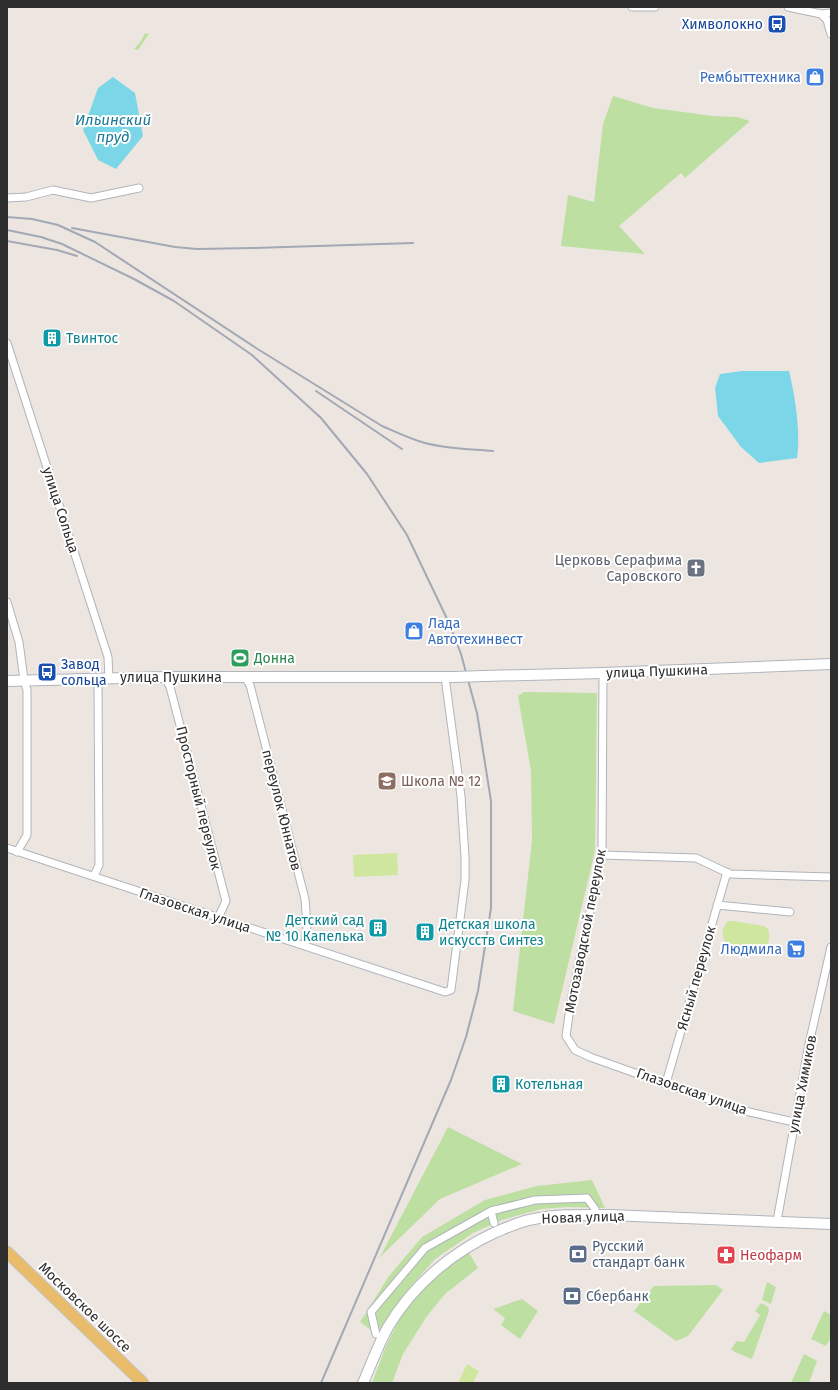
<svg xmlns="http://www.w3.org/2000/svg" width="838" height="1390" viewBox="0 0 838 1390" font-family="'Fira Sans',sans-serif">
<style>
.green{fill:#bddfa1}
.pitch{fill:#cfe69e}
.water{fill:#7bd7e7}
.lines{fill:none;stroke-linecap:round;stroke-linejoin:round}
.street-casing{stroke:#b0b4bc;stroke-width:9}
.secondary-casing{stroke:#b0b4bc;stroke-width:12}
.primary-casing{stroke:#c4c4c4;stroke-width:13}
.street{stroke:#fff;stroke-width:7}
.secondary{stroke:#fff;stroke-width:10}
.primary{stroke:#e8bc6b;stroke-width:11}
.rail{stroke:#a3a8b5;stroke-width:2}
.secondary-bridge-casing{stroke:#b0b4bc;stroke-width:12;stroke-linecap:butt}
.secondary-bridge{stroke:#fff;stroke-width:10}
.labels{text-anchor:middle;stroke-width:4;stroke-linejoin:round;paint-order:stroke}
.transit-label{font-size:14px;fill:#164399;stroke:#fff;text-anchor:end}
.shop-label{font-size:14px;fill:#366cbe;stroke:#fff;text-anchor:end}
.culture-label{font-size:14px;fill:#0d838f;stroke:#fff;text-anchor:start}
.street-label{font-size:14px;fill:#2d2d2d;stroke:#fff}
.worship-label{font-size:14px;fill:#5b616d;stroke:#fff;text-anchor:end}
.leisure-label{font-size:14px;fill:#27864d;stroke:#fff;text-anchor:start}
.education-label{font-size:14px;fill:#785e54;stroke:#fff;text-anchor:start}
.service-label{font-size:14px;fill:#4e5e75;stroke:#fff;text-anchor:start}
.health-label{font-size:14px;fill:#be3a42;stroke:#fff;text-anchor:start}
.water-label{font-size:15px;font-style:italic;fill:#177996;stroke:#fff}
</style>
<rect width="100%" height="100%" fill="#ede6e0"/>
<path class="green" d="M145,33l4,1 -11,16 -4,-1 7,-8z
M613,96l40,12 60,8 24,1 13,4 -65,57 -4,-5 -62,53 26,28 -84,-8 7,-51 26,7 9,-78z
M524,692l73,1 -2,158 -41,173 -41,-13 19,-171 -1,-69 -13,-75z
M448,1127l74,37 -82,35 -60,58z
M592,1180l13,28 -37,-1 -27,2 -39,11 -29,13 -38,26 -30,34 -29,41 -16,-12 29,-46 33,-39 63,-37 52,-14z
M468,1251l10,17 -33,26 -18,22 -24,38 -11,29h-20l14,-37 14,-28 18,-25 20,-21z
M767,1282l9,5 -5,17 -9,-4z
M716,1285l7,5 -35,46 -12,5 -42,-30 20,-25z
M522,1299l16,12 -18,28 -19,-14 4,-7 -12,-9z
M761,1303l7,4 1,4 -17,48 -17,-7 -4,-3 6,-8 7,1 16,-27 -5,-4z
M824,1311l7,4v23l-5,8 -15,-7z
M804,1354l13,7 -8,22h-18z"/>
<path class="pitch" d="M397,853l1,22 -44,2 -1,-22z
M728,921h5l31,5 4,3c8,30 -25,17 -41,14 -7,-6 -5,-16 1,-22z
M467,1364l12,7 -6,12h-15z"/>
<path class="water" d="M113,77l22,16 8,43 -27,33 -18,-9 -15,-30 15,-42z
M742,371h47c6,24 12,63 8,87l-38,5 -18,-16 -23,-31 -3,-28 5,-14z"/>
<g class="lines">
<defs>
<path id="street" d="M632,7h23
M788,7l33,7 10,-1
M821,14l6,6 4,14
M7,198l19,-1 27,-7 38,8 48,-10
M7,343l101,314 1,21
M7,602l12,40 5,38 3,10v145l-10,17
M603,673l-1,182 -31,146 -5,35 9,14 15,7 146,52 58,13
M165,677l5,10 56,214 -8,17
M245,677l5,8 55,214 2,27 -2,20
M7,848l438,144 6,-2 14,-110v-23l-4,-61 -16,-119
M602,855l94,3 34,16 101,3
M94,876l5,-11 -1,-187
M717,905l73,7
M666,1083l61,-211
M491,1211l44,-11 52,-2 8,11
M777,1221l32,-177 22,-97
M376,1334l-5,-22 54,-64 66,-37 3,12"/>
<path id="secondary" d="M484,676l119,-3 228,-9
M7,681l158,-4h289
M363,1383c8,-18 15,-38 25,-56 25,-42 64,-75 108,-95 12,-5 25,-11 38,-13 25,-5 50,-4 76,-4l221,9"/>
<path id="primary" d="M7,1252l136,131"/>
</defs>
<use href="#street" class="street-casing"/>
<use href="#secondary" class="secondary-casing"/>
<use href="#primary" class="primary-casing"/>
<use href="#street" class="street"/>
<use href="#secondary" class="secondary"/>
<use href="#primary" class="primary"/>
<path class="rail" d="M7,217l25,2 26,6 37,17 161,106 126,78c14,6 28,13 43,17 22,6 45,6 68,8
M72,228l103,19 22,2 55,-1 161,-5
M7,230l34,7 21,7 72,35 40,22 78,54 69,63 46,56 40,61 42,88 12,31 16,59 14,88v107l-13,83 -12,46 -15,43 -130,303
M7,241l50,9 20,6
M316,391l86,58"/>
<defs>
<path id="secondary-bridge" d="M454,677l30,-1"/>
</defs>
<use href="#secondary-bridge" class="secondary-bridge-casing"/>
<use href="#secondary-bridge" class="secondary-bridge"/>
</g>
<defs>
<symbol id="bus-square" viewBox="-11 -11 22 22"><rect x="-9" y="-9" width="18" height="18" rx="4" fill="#1a4fb4" stroke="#fff"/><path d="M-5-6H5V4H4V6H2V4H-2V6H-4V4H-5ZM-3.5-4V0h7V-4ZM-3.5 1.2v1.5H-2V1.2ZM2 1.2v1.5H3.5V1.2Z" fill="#fff"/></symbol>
<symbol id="shop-square" viewBox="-11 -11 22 22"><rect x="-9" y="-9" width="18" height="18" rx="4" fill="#3f7fe0" stroke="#fff"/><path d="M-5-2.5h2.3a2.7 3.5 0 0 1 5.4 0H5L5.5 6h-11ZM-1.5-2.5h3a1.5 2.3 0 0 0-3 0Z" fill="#fff"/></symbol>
<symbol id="building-square" viewBox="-11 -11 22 22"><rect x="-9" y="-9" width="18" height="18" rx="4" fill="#0f9aa8" stroke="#fff"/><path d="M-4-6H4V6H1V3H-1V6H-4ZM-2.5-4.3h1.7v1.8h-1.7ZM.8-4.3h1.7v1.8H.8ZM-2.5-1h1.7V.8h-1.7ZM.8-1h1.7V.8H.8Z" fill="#fff"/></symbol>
<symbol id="church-square" viewBox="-11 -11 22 22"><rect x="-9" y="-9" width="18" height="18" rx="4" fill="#6b7280" stroke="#fff"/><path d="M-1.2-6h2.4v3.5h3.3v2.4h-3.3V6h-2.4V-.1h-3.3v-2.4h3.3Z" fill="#fff"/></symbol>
<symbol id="stadium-square" viewBox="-11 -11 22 22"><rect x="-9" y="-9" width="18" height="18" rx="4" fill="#2e9e5b" stroke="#fff"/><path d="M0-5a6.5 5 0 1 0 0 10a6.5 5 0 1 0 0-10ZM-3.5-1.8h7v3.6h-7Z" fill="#fff"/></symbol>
<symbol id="school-square" viewBox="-11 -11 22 22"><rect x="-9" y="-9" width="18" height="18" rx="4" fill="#8d6e63" stroke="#fff"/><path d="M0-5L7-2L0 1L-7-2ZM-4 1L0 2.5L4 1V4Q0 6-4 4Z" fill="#fff"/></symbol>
<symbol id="supermarket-square" viewBox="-11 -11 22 22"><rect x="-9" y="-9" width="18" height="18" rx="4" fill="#3f7fe0" stroke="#fff"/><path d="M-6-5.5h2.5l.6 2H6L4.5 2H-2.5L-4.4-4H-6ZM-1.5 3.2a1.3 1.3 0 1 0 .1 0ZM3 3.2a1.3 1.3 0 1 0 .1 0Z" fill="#fff"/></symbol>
<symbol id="bank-square" viewBox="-11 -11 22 22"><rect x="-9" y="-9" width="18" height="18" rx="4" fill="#5c6f8a" stroke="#fff"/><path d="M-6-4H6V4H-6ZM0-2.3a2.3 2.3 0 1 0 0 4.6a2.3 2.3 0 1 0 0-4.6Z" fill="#fff"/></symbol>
<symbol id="pharmacy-square" viewBox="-11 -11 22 22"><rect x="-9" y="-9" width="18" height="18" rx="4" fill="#e0444e" stroke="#fff"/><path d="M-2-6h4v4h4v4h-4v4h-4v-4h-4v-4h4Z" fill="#fff"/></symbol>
</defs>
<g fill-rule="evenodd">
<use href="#bus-square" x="766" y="13" width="22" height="22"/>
<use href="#shop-square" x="804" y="66" width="22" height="22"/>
<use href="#building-square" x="41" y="327" width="22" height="22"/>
<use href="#church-square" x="685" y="557" width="22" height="22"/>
<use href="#shop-square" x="403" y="620" width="22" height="22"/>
<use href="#stadium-square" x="229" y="647" width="22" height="22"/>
<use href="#bus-square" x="36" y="661" width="22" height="22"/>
<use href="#school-square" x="376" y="770" width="22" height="22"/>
<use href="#building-square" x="367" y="917" width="22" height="22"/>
<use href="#building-square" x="414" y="921" width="22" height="22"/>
<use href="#supermarket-square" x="785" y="938" width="22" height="22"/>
<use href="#building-square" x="490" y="1073" width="22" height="22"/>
<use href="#bank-square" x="567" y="1243" width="22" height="22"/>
<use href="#pharmacy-square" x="715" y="1244" width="22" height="22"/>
<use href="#bank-square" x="561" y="1285" width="22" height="22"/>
</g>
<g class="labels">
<g class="transit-label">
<text x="763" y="29">Химволокно</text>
<text x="61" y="669" text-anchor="start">Завод<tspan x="61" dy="16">сольца</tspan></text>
</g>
<g class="shop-label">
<text x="801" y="82">Рембыттехника</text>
<text x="428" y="628" text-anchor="start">Лада<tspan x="428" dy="16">Автотехинвест</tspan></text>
<text x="782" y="954">Людмила</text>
</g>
<g class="culture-label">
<text x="66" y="343">Твинтос</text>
<text x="364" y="925" text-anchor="end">Детский сад<tspan x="364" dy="16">№ 10 Капелька</tspan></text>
<text x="439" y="929">Детская школа<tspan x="439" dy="16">искусств Синтез</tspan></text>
<text x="515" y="1089">Котельная</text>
</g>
<g class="street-label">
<text transform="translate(61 510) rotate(72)" y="5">улица Сольца</text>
<text transform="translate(657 671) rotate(-2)" y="5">улица Пушкина</text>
<text x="171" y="682">улица Пушкина</text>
<text transform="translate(199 798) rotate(76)" y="5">Просторный переулок</text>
<text transform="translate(282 810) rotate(76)" y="5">переулок Юннатов</text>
<text transform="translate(195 910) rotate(18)" y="5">Глазовская улица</text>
<text transform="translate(585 931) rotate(-79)" y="5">Мотозаводской переулок</text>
<text transform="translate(696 978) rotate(-74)" y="5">Ясный переулок</text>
<text transform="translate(802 1084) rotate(-79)" y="5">улица Химиков</text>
<text transform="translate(692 1091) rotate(19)" y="5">Глазовская улица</text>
<text transform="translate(583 1217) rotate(-2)" y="5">Новая улица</text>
<text transform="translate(85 1307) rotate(44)" y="5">Московское шоссе</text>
</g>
<g class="worship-label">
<text x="682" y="565">Церковь Серафима<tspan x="682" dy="16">Саровского</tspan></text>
</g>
<g class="leisure-label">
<text x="254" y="663">Донна</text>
</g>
<g class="education-label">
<text x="401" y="786">Школа № 12</text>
</g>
<g class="service-label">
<text x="592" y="1251">Русский<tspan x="592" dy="16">стандарт банк</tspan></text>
<text x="586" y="1301">Сбербанк</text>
</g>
<g class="health-label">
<text x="740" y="1260">Неофарм</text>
</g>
<g class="water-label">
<text x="113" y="125">Ильинский<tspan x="113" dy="17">пруд</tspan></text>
</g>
</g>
<rect width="838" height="1390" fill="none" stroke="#2d2d2d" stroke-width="16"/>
</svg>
